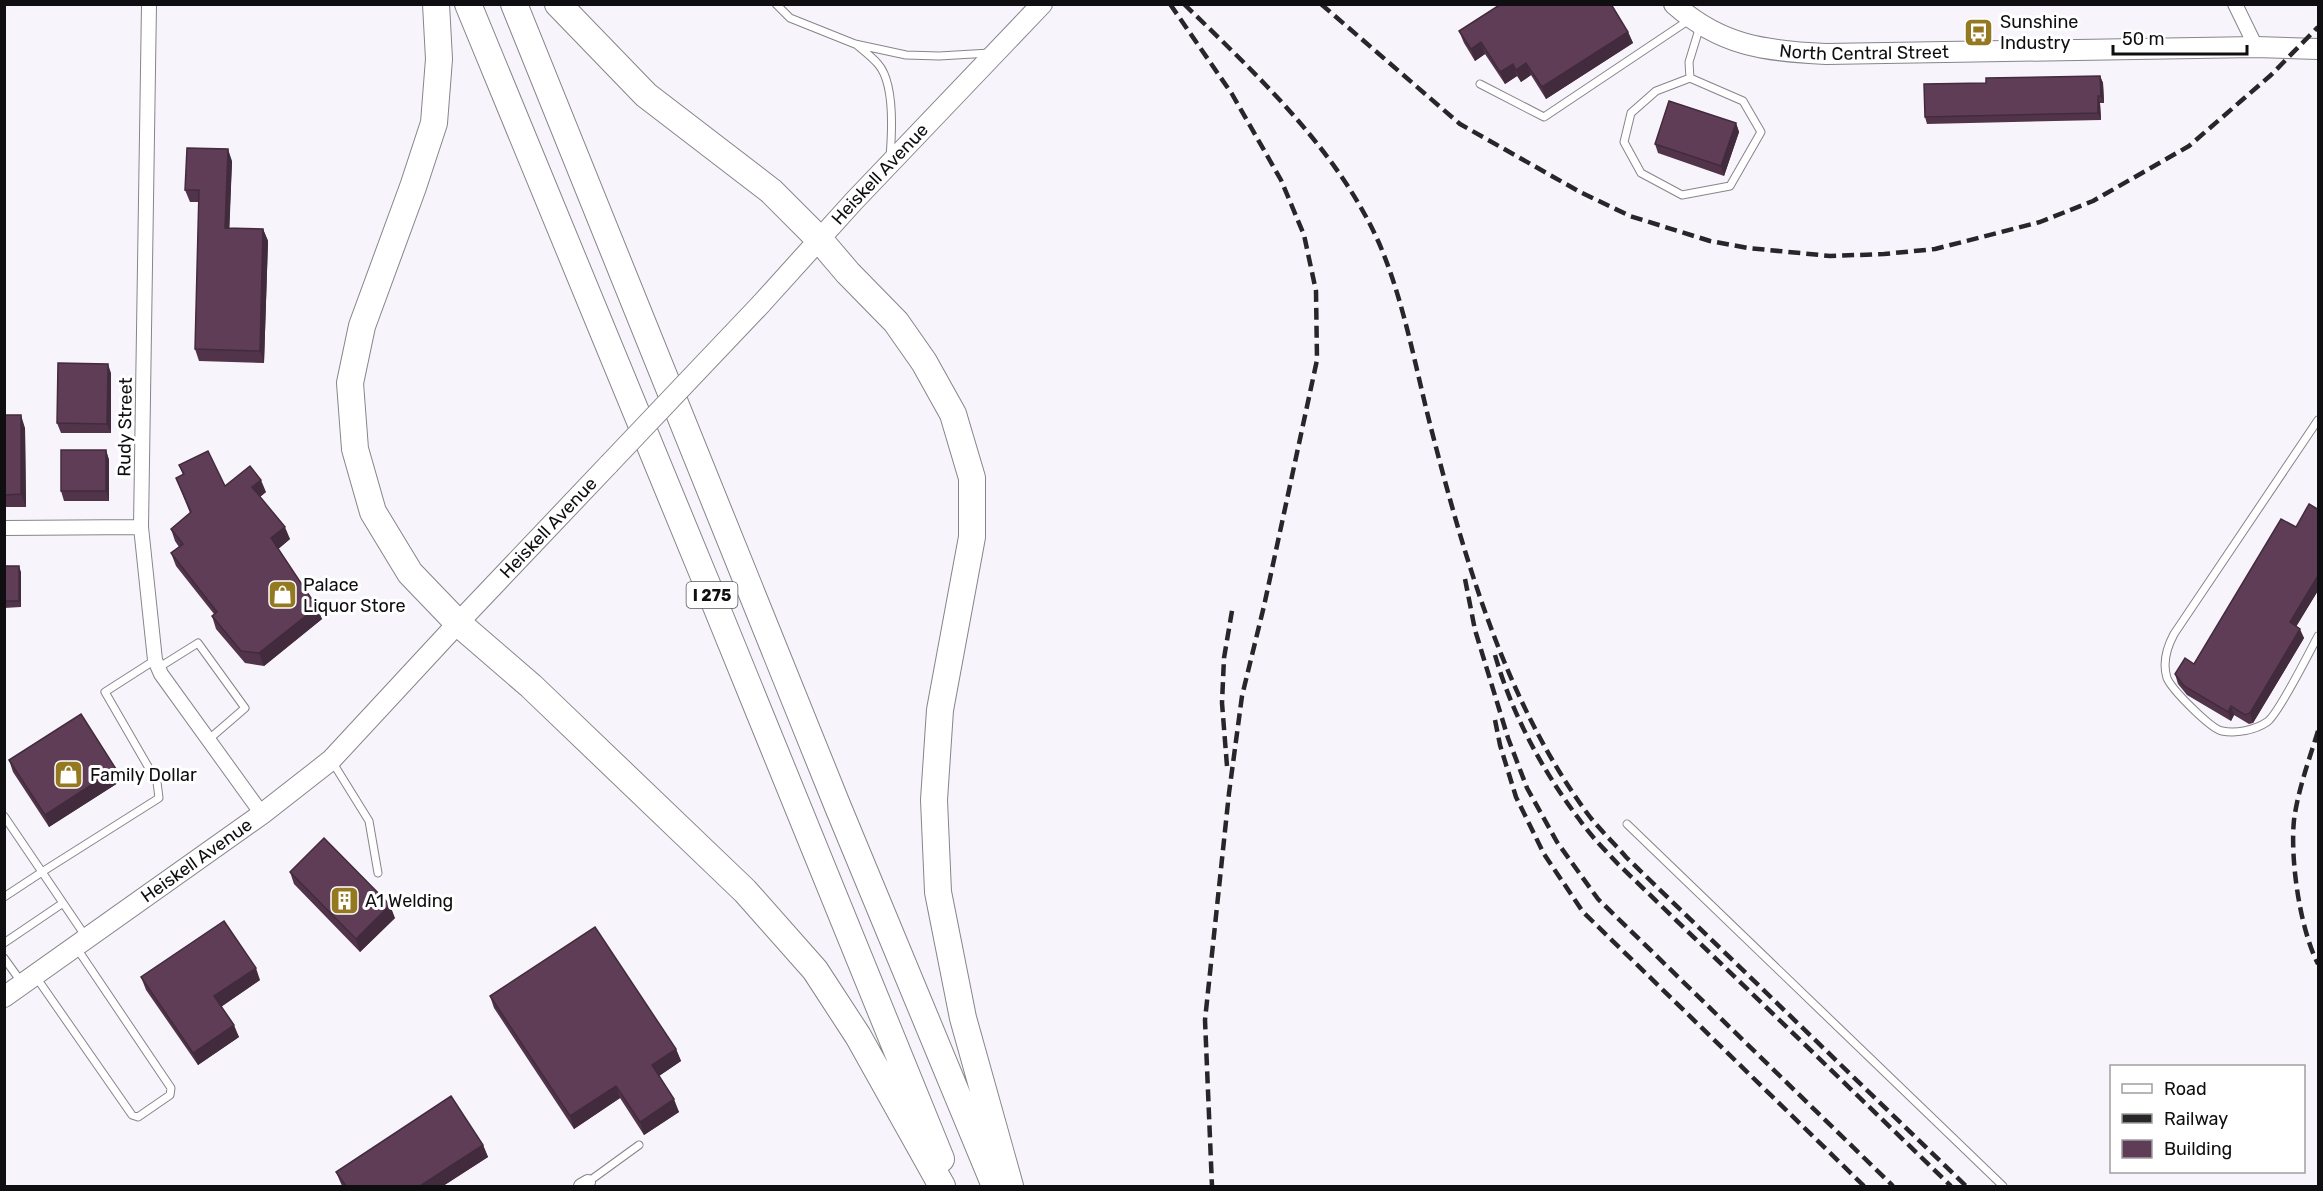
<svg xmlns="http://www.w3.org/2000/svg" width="2323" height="1191" viewBox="0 0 2323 1191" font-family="Rubik,sans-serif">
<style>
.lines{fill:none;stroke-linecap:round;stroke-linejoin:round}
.lane-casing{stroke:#87848a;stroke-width:9}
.street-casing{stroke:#87848a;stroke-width:16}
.secondary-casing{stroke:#87848a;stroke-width:22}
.highway-casing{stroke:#87848a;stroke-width:28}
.lane{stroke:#fff;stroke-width:7}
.street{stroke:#fff;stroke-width:14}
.secondary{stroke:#fff;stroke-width:20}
.highway{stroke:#fff;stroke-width:26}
.rail{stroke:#282629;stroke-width:4.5;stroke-dasharray:12 6;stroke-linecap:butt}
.secondary-bridge-casing{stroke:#87848a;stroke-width:22;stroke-linecap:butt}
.secondary-bridge{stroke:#fff;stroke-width:20}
.wall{fill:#52344a}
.shaded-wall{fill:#422b3c}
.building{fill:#5f3d56;stroke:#422b3c;stroke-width:1.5}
.labels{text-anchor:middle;stroke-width:6;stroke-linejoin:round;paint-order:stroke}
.shield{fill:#fff;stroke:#575658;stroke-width:1.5}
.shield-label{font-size:16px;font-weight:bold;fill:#0f0e10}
.poi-label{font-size:18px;fill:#0f0e10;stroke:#fff;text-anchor:start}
.street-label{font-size:18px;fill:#0f0e10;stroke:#fff}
</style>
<rect width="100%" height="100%" fill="#f8f4fc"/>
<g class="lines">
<defs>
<path id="lane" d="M776,4l14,14 65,26 51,11 33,1 51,-3
M857,45c7,6 15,12 21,19 17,19 14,69 12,93
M1690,78l-34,13 -25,22 -7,29 17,31 41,22 48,-9 31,-54 -18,-31 -53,-23 -1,-16 11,-36
M1480,84l64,33 145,-97
M2318,420l-144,214c-7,13 -12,28 -7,44 5,12 44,51 55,53 14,3 33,-1 45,-9 11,-7 43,-71 51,-86
M158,668l40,-25 47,65 -37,32
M333,763l36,58 9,52
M4,816l38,56 -38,25
M1627,824l376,362
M86,937l-44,-65 117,-74 -2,-16 -52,-90 50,-32
M4,943l59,-40
M4,958l18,25
M36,977l96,138 6,2 32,-22 1,-7 -95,-141
M588,1182l51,-37"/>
<path id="street" d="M149,4l-8,523 14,133 6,14 101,140
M2235,4l21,43
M4,528l137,-1
M581,1186l7,-4"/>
<g id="secondary">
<path id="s1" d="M1674,4c47,42 91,47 152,50l430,-7 62,2"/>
<path id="s2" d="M761,304l93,-103 188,-197"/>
<path id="s3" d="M4,997l258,-183 69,-54 127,-137 151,-159"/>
</g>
<path id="highway" d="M436,4l3,55 -5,64 -21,64 -51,139 -12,57 5,66 18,63 37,61 48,50 73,63 214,205 70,79 43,66 84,150
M468,4l239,580 234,575
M514,4l324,803 157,379
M558,4l88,91 125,96 48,48 29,34 48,49 28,40 29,52 19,64v59l-32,173 -6,90 4,92 25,126 47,168"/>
</defs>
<use href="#lane" class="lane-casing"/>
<use href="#street" class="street-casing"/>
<use href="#secondary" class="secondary-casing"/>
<use href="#highway" class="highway-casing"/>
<use href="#lane" class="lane"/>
<use href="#street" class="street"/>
<use href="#secondary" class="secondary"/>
<use href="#highway" class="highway"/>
<path class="rail" d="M1170,4l62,90 49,86 23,55 12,56 1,69 -53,246 -22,90 -13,97 -24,227 7,166
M1184,4c73,71 153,145 195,239 25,58 36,123 52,185 34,132 74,273 156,385 11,15 26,29 39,44l340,329
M1321,4l139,120 120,68 50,24 80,25 38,7 82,8 54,-2 51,-5 105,-27 53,-21 96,-55 82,-71 47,-48
M1465,579l10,51 33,108 19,50 30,54 41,57 295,287
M1495,655c17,59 47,115 84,164 11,16 26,31 39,45l333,322
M1495,720l5,25 16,52 28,57 39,58 281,274
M2318,731c-9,29 -20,59 -24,89 -4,40 6,109 24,144
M1227,766l-5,-63 2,-45 9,-53"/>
<defs>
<path id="secondary-bridge" d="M609,464l152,-160"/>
</defs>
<use href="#secondary-bridge" class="secondary-bridge-casing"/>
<use href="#secondary-bridge" class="secondary-bridge"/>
</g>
<path class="wall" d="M1459,31l169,1 5,11 -87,56 -15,-24 -10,7 -4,-6 -12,8 -20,-30 -10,7 -11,-18z
M2100,76l3,7 1,20h-4l1,17 -174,4 -2,-7 61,-34z
M1736,123l3,9 -15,44 -66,-23 -3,-9z
M232,161l-3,67 34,1 5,12 -4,122 -65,-2 -4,-12 4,-147h-9l-5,-12z
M111,373v60h-50l-4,-10z
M4,415l21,13 1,79h-22z
M106,450l3,10v41h-45l-3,-10z
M179,465l46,21 41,6 -6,5 30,42 -12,10 44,70 -58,47 -19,-3 -29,-34 -4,-13 2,-2 -38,-48 -5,-13 8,-6 -4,-6 -4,-12 19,-16 -14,-35 7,-3z
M2319,510v79l-23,37 8,12 -51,85 -4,1 -15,-9 -3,6 -44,-26 -9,-11 -3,-10 19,-10 102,-137z
M4,566l17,6v35l-17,1z
M9,760l112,21 -72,46 -36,-55z
M290,872l105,46 -35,34 -66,-68z
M141,977l119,3 -39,27 18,30 -41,28 -52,-75z
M490,996l186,53 5,12 -22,15 20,36 -35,23 -24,-37 -46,31 -80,-121z
M483,1145l5,12 -45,29h-101l-6,-14z"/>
<path class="shaded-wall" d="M1628,32l5,11 -87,56 -4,-12z
M1481,42l4,12 -10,7 -4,-12z
M1526,63l5,12 -10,7 -5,-12z
M1513,64l4,12 -12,8 -5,-12z
M2100,76l3,7 1,20 -3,-7z
M2098,96l2,7 1,17 -3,-7z
M1736,123l3,9 -15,44 -3,-10z
M228,149l4,12 -3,79 -4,-12z
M263,229l5,12 -4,122 -4,-12z
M108,364l3,9v60l-4,-9z
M21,415l4,13 1,79 -5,-13z
M106,450l3,10v41l-3,-10z
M261,480l5,12 -10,8 -4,-13z
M285,527l5,12 -14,12 -5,-13z
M19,566l2,6v35l-2,-6z
M2319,574v15l-26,43 -3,-10z
M317,607l5,12 -58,47 -5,-13z
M2300,629l4,9 -51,85 -3,-10z
M2231,706l3,9 -3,6 -3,-9z
M116,769l5,12 -72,46 -4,-12z
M390,905l5,13 -35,34 -4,-13z
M256,968l4,12 -41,28 -5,-12z
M234,1025l5,12 -41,28 -5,-12z
M676,1049l5,12 -25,17 -4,-13z
M616,1086l4,12 -46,31 -4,-13z
M674,1099l5,13 -35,23 -4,-13z
M483,1145l5,12 -45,29h-23z"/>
<path class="building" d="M1501,4h110l17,28 -86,55 -16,-24 -10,7 -3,-6 -13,8 -19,-30 -10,7 -12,-18z
M2100,76l1,20h-3v17l-173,4 -1,-33 62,-1v-5z
M1669,101l67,22 -15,43 -66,-22z
M187,148l41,1 -3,79 38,1 -3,122 -65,-2 4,-159h-14z
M58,363l50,1 -1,60 -50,-1z
M4,415h17v79l-17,1z
M61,450h45v41h-45z
M208,451l17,35 25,-20 11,14 -9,7 33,40 -14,11 46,69 -58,46 -18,-2 -29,-35 5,-4 -46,-59 12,-9 -12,-15 20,-17 -15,-34 8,-4 -5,-9z
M2309,504l10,6v64l-29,48 10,7 -50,84 -5,2 -14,-9 -3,6 -44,-26 -9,-12 10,-16 9,6 87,-145 15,8z
M4,566h15v35h-15z
M81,714l35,55 -71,46 -36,-55z
M324,838l66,67 -34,34 -66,-67z
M224,921l32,47 -42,28 20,29 -41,28 -52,-76z
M595,927l81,122 -24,16 22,34 -34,23 -24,-36 -46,30 -80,-120z
M451,1096l32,49 -63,41h-74l-10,-14z"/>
<defs>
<symbol id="bus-square" viewBox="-11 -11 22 22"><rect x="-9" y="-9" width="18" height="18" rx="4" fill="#957921" stroke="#fff"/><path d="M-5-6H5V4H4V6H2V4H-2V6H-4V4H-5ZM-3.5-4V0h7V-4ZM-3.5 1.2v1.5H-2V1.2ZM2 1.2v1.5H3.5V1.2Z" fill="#fff"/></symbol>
<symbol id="shop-square" viewBox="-11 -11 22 22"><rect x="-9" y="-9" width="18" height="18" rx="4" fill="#957921" stroke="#fff"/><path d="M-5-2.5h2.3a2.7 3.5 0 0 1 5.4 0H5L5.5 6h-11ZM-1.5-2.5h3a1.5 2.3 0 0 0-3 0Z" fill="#fff"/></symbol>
<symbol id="building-square" viewBox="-11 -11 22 22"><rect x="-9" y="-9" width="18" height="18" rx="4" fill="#957921" stroke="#fff"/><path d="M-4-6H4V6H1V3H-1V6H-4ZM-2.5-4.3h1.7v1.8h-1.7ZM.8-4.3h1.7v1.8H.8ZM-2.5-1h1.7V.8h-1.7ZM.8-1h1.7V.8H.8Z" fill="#fff"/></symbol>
</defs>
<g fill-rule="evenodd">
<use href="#bus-square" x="1962" y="16" width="33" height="33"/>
<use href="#shop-square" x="266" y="578" width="33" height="33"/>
<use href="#shop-square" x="52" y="758" width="33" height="33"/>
<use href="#building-square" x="328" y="884" width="33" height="33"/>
</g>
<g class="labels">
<rect class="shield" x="686.5" y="582" width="51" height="26" rx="4.5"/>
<g class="shield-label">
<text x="712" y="601">I 275</text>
</g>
<g class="poi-label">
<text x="2000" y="28">Sunshine<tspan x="2000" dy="21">Industry</tspan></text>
<text x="303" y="591">Palace<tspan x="303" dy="21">Liquor Store</tspan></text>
<text x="90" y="781">Family Dollar</text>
<text x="365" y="907">A1 Welding</text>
</g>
<g class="street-label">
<text dy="6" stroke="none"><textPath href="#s1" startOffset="202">North Central Street</textPath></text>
<text dy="6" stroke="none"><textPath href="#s2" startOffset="176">Heiskell Avenue</textPath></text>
<text transform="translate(125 427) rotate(-89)" y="6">Rudy Street</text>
<text dy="6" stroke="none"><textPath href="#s3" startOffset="722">Heiskell Avenue</textPath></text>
<text dy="6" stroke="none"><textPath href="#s3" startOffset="236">Heiskell Avenue</textPath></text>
</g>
</g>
<rect width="2323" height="1191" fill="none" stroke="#0f0e10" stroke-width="12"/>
<rect x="2110" y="1065" width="195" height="108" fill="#ffffff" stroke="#9f9f9f" stroke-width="1.5"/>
<rect x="2122" y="1084" width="30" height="9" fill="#ffffff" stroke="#9f9f9f" stroke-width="1.5"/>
<text x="2164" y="1095" font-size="18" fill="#0f0e10">Road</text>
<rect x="2122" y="1114" width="30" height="9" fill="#282629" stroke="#9f9f9f" stroke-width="1.5"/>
<text x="2164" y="1125" font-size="18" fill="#0f0e10">Railway</text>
<rect x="2122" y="1140" width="30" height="18" fill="#5f3d56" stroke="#9f9f9f" stroke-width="1.5"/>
<text x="2164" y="1155" font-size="18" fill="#0f0e10">Building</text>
<path d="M2113 45v9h134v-9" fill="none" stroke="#0f0e10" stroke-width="3"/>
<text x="2122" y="45" font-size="18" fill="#0f0e10" stroke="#ffffff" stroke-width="4.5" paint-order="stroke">50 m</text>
</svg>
